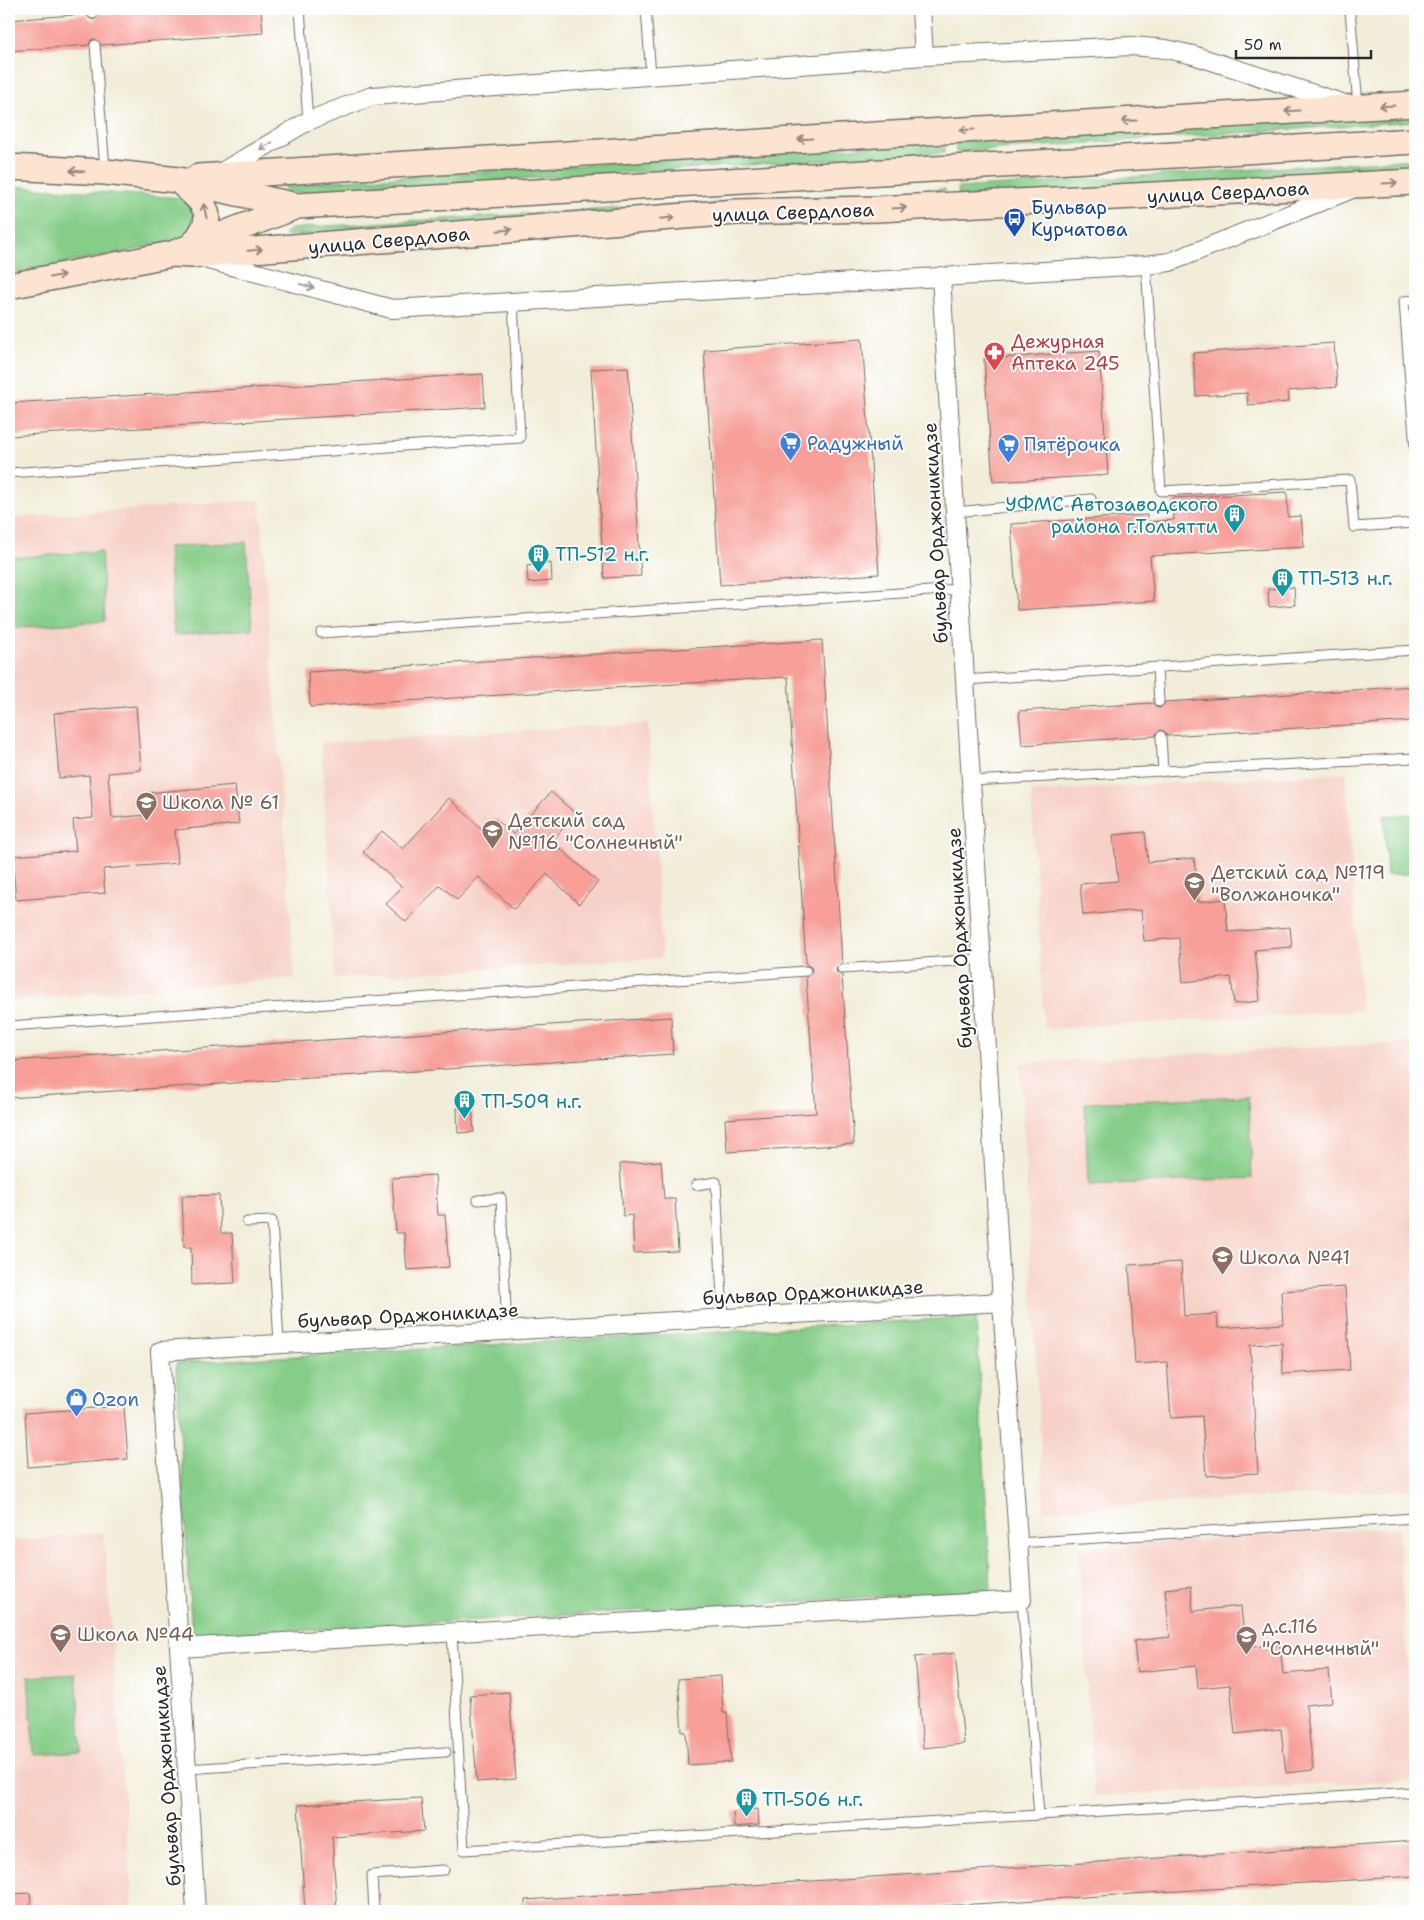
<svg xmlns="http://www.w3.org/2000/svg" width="1424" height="1920" viewBox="0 0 1424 1920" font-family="'Shantell Sans',sans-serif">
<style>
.built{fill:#f7d1c8}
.green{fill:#85cd88;stroke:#587c5a}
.building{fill:#f79f98}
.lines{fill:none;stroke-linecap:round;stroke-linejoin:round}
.lane-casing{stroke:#706f68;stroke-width:11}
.street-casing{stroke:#706f68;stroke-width:20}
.secondary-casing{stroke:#706f68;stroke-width:28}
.lane{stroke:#fff;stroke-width:9}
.street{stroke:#fff;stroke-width:18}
.secondary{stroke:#fde4d1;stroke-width:25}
.oneway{stroke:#94887e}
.oneway2{stroke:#a0a0a0}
.labels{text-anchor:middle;stroke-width:4;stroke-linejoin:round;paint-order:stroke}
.street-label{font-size:19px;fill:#2b2b2b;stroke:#fff}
.transit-label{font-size:19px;fill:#164399;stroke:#fff;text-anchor:start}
.health-label{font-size:19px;fill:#be3a42;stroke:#fff;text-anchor:start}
.shop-label{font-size:19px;fill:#366cbe;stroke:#fff;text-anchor:start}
.culture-label{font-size:19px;fill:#0d838f;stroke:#fff;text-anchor:start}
.education-label{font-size:19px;fill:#785e54;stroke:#fff;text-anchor:start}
</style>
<rect width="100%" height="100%" fill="#fff"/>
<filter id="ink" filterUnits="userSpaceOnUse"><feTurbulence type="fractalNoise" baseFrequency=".02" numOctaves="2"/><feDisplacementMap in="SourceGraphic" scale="10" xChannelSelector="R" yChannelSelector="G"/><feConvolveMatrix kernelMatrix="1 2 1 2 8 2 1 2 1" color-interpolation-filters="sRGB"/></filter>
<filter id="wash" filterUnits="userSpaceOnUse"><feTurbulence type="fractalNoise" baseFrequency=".0096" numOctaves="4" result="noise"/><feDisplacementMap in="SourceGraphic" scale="20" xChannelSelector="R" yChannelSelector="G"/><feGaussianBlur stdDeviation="1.12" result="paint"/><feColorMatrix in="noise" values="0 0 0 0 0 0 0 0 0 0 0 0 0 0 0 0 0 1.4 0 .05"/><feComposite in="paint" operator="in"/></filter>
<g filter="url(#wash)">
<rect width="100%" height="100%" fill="#f1edd8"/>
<path class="built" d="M260,500l35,478 -286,22v-482z
M648,723l14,235 -327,20 -14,-235z
M1346,773l15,238 -317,18 -13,-237z
M1415,1042v447l-371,21 -24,-447z
M1398,1527l17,253 -321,16 -16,-248z
M104,1533l29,378h-124v-370z"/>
<path class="green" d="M1415,111v10l-459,31 -1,-10z
M944,142v11l-654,40 -6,-4 2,-5z
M1415,159v10l-456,29 -1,-10z
M9,186l174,12 15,11 -12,31 -177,34z
M945,189v10l-660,37v-3l6,-4 18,-2z
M246,542l6,87 -78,6 -6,-88z
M101,551l4,70 -96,7v-70z
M1415,814v60l-28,1 -3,-59z
M1249,1096l3,82 -164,7 -3,-82z
M976,1317l15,273 -799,47 -16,-274z
M76,1674l6,78 -48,3 -6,-78z"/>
<g id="blocks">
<path class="building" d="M168,9h93l2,24 -162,12 -6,-6 -4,1 -2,5 -80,6v-31l78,-6 2,4 5,2 5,-6z
M862,339l17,235 -159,11 -16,-235z
M1334,343l3,44 -49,4 1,11 -41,3 -1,-12 -51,3 -3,-43z
M1099,351l9,124 -115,7 -9,-123z
M628,367l13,209 -37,2 -13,-209z
M483,374l2,33 -476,29v-33z
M1287,492l1,25 13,-1 3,31 -154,9 4,45 -137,9 -6,-86 136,-9v7l27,-2 -1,-22z
M551,563l1,18 -24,2 -1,-17z
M1294,587l1,18 -26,2 -1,-18z
M822,640l20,323 -6,6 1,4 5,2 12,169 -127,8 -2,-33 91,-6 -10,-136 6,-6 -1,-4 -5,-2 -18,-288 -478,30 -2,-35z
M1415,686v35l-248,15 -3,-5 -4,-1 -5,6 -133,9 -3,-34 134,-8 3,4 4,1 5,-6z
M136,706l5,64 -33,3 4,45 35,-3 -1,-22 89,-8 4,39 -64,6 3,33 -75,6 2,24 -89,7 -4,-44 64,-5 -3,-31 20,-2 -4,-43 -30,3 -5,-65z
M551,792l25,22 -24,27 46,41 -19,22 -32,-30 -33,35 -35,-32 -22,23 -17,-15 -34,37 -20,-18 16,-17 -39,-35 19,-21 21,18 46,-51 35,33 11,-12 18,15z
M1145,832l3,30 46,-4 4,44 27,-3 3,33 62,-5 2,20 -37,3 5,51 -26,3 -3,-27 -48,5 -4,-44 -35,3 -3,-31 -58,5 -3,-31 38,-3 -5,-46z
M671,1017l2,37 -664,44v-37z
M472,1107l2,25 -16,1 -1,-25z
M661,1161l3,38h11l3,52 -44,2 -2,-38 -9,1 -3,-52z
M435,1175l3,40h7l4,52 -42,3 -3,-37h-8l-4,-55z
M219,1195l2,38h11l3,50 -43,2 -1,-38h-7l-2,-51z
M1181,1262l3,54 33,-2 1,14 65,-4 -2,-33 64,-4 5,83 -67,4 -1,-31 -32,2 8,128 -52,3 -4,-60 -31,2 -4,-56 -32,2 -6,-99z
M124,1406l4,53 -100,8 -3,-54z
M1191,1586l2,25 48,-5 4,42 35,-4 3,30 46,-4 3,32 -26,3 7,65 -27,3 -5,-44 -46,5 -5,-49 -32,3 -2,-22 -59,6 -3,-31 36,-4 -5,-48z
M955,1653l9,91 -41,4 -8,-91z
M721,1676l2,37h4l4,49 -43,3 -2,-33h-4l-4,-53z
M509,1692l7,87 -39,3 -7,-87z
M421,1798l3,33 -92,6 5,74h-32l-7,-106z
M758,1809l1,16 -25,2 -1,-15z
M1415,1841v35l-551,35h-339v-11z
M30,1893l2,18h-23v-17z"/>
</g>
</g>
<g filter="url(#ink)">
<use href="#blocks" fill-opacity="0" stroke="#706f68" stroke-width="1"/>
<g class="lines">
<defs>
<path id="lane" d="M92,9l1,5
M300,9l8,112
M646,9l5,67
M1350,9l8,97
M95,45l10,124
M1146,265l15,226 189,-11 4,47 61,-4
M1415,300l-11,1 11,149
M9,473l511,-35 -7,-136
M955,512l136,-13
M321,633l638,-44
M1157,668l2,34
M965,680l450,-30
M1161,736l2,36
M971,781l444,-23
M842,969l139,-10
M9,1026l797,-55
M696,1185l20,-3 7,136
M478,1200l23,-2 6,133
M247,1222l25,-1 7,122
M1018,1543l397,-25
M1022,1600l17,215
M452,1633l12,217 951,-58
M187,1769l259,-17
M374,1911l-2,-36 72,-5"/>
<path id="street" d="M921,9l3,47
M218,174l90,-53 64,-25 552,-40 208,-10 34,3 27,6 152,49
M205,259l187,50 754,-44 24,-3 180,-72
M179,1648l843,-48 -20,-298
M196,1911l-36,-560 842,-49 -61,-1026"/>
<path id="secondary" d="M9,167l96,5 73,8 119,26 1118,-65
M198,177l677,-42 540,-31
M178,180c28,25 42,34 12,68
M172,254l20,1 544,-43 141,-3 538,-27
M9,286l163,-32 125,-48"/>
</defs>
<use href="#lane" class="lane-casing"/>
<use href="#street" class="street-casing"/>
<use href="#secondary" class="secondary-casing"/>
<use href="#lane" class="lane"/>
<use href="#street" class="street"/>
<use href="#secondary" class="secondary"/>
</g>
<defs><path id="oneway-shaft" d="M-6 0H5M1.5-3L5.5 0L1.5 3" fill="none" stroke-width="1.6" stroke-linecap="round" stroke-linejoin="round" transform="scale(1.25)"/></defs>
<g class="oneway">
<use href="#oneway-shaft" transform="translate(1387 106) rotate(177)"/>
<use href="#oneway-shaft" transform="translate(1292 111) rotate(177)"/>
<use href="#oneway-shaft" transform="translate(1129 121) rotate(177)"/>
<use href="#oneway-shaft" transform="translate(967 130) rotate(177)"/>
<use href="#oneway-shaft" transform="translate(805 139) rotate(176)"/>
<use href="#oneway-shaft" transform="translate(77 171) rotate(-177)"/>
<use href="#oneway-shaft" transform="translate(1390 183) rotate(-3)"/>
<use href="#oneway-shaft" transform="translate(899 208) rotate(-3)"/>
<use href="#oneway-shaft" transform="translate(205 211) rotate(-102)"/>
<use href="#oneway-shaft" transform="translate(667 218) rotate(-5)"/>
<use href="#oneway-shaft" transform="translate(505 230) rotate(-5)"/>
<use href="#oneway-shaft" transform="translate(255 250) rotate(-5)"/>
<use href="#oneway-shaft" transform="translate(57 276) rotate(-11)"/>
</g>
<g class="oneway2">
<use href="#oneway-shaft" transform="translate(266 146) rotate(150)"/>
<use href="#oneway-shaft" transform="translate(307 286) rotate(15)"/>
</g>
</g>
<defs>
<symbol id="bus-pin" viewBox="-11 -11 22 30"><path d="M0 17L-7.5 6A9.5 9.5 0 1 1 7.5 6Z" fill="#1a4fb4" stroke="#fff"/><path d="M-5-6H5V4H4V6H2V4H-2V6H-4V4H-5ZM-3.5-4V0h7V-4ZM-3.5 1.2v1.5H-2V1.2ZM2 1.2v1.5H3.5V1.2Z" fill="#fff"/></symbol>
<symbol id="pharmacy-pin" viewBox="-11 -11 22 30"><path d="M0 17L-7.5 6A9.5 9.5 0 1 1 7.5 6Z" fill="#e0444e" stroke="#fff"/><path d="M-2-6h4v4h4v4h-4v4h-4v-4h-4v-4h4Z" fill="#fff"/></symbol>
<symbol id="supermarket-pin" viewBox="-11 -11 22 30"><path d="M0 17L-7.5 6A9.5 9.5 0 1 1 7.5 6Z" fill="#3f7fe0" stroke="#fff"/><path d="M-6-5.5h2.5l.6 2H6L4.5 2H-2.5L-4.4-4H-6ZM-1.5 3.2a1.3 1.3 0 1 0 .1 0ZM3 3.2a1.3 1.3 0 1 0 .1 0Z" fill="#fff"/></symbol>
<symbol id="building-pin" viewBox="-11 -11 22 30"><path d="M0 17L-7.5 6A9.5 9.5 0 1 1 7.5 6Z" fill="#0f9aa8" stroke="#fff"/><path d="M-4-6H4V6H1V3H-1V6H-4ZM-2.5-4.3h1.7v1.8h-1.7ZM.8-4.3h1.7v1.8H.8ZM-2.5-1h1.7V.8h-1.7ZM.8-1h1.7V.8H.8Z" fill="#fff"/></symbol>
<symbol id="school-pin" viewBox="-11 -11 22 30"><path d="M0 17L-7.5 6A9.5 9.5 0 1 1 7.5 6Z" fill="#8d6e63" stroke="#fff"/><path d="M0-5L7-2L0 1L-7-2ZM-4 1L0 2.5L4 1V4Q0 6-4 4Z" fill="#fff"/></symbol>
<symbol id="shop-pin" viewBox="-11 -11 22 30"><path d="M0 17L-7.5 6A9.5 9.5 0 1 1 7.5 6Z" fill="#3f7fe0" stroke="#fff"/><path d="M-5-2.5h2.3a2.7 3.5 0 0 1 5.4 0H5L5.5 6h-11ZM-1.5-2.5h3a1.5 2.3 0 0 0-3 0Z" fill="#fff"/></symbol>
</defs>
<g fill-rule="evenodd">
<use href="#bus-pin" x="1002" y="206" width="25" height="34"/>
<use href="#pharmacy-pin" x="982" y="340" width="25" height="34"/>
<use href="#supermarket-pin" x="778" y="430" width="25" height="34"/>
<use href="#supermarket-pin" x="996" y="432" width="25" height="34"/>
<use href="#building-pin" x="1222" y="502" width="25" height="34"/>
<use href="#building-pin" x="526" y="542" width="25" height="34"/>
<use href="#building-pin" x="1270" y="566" width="25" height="34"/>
<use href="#school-pin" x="134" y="790" width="25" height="34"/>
<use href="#school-pin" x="480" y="818" width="25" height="34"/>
<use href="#school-pin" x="1182" y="870" width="25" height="34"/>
<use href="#building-pin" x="452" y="1088" width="25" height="34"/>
<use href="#school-pin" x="1210" y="1244" width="25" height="34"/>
<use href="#shop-pin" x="64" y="1386" width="25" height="34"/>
<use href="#school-pin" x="48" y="1622" width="25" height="34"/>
<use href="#school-pin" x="1234" y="1624" width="25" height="34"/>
<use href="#building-pin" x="734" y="1786" width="25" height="34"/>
</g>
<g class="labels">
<g class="street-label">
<text transform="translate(1228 192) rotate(-3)" y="7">улица Свердлова</text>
<text transform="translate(793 212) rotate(-2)" y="7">улица Свердлова</text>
<text transform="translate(389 240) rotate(-5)" y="7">улица Свердлова</text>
<text transform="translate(935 533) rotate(-93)" y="7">бульвар Орджоникидзе</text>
<text transform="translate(959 938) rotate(-93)" y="7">бульвар Орджоникидзе</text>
<text transform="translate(813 1292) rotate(-3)" y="7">бульвар Орджоникидзе</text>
<text transform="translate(408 1315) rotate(-3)" y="7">бульвар Орджоникидзе</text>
<text transform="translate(166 1776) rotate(-94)" y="7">бульвар Орджоникидзе</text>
</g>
<g class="transit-label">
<text x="1031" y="214">Бульвар<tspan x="1031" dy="22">Курчатова</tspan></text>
</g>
<g class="health-label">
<text x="1011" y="348">Дежурная<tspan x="1011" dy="22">Аптека 245</tspan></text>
</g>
<g class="shop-label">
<text x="807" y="450">Радужный</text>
<text x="1024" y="451">Пятёрочка</text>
<text x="92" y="1406">Ozon</text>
</g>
<g class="culture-label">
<text x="1218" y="511" text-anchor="end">УФМС Автозаводского<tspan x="1218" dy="22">района г.Тольятти</tspan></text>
<text x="555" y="561">ТП-512 н.г.</text>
<text x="1298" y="585">ТП-513 н.г.</text>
<text x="481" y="1108">ТП-509 н.г.</text>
<text x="762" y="1806">ТП-506 н.г.</text>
</g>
<g class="education-label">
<text x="162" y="809">Школа № 61</text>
<text x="508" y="827">Детский сад<tspan x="508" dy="22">№116 "Солнечный"</tspan></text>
<text x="1211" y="879">Детский сад №119<tspan x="1211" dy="22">"Волжаночка"</tspan></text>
<text x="1239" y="1264">Школа №41</text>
<text x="1262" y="1633">д.с.116<tspan x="1262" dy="22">"Солнечный"</tspan></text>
<text x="77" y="1641">Школа №44</text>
</g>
</g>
<rect width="1424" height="1920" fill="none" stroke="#fff" stroke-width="30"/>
<path d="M1236 50v8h135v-8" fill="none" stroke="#2b2b2b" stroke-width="2.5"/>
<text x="1244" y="50" font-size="15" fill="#2b2b2b" stroke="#ffffff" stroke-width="4" paint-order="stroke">50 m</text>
</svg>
